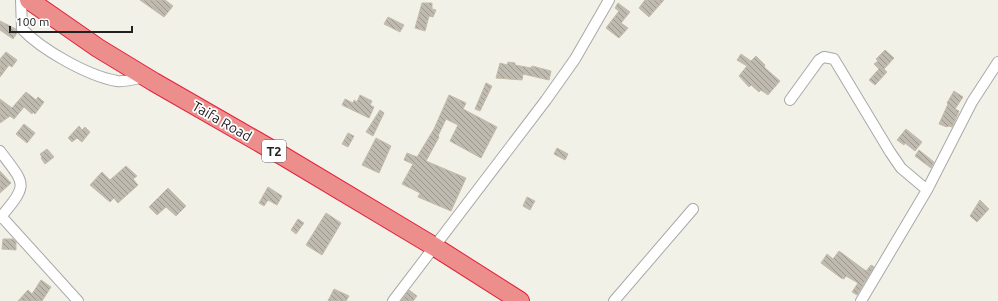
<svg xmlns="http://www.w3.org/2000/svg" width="998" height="301" viewBox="0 0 998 301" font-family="Ubuntu,sans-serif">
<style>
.building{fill:url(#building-back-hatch);stroke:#c5bba9}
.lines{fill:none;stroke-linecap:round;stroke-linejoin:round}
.street-casing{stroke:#a8a8a8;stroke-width:12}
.highway-casing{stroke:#e51f3a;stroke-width:20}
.street{stroke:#fff;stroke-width:10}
.highway{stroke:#ec8f8c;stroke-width:18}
.labels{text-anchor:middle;stroke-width:3.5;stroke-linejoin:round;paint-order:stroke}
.shield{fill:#fff;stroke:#646464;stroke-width:1}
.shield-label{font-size:13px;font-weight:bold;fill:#212121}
.street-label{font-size:14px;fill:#212121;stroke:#fff}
</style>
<defs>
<pattern id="building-back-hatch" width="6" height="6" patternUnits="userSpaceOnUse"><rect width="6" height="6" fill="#bfbab0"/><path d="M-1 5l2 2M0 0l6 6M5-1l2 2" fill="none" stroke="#9b978f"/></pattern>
</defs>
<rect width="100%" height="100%" fill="#f2f1e8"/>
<path class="building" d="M140,0h25l8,6 -9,11z
M645,0h19l-15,17 -10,-9z
M422,3h10v6l4,1 -3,7 -4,-1 -4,15 -10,-3z
M618,3l12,9 -9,11 7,5 -9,10 -13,-10 13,-17 -4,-3z
M388,17l16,8 -4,7 -16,-8z
M0,21l16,8 1,4 -4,6 -13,-9z
M885,50l9,8 -10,11 3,3 -12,13 -6,-5 10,-11 -5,-5 4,-3 -2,-2z
M6,52l11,8 -5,7 -3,-2 -9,12v-18z
M741,54l10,7 5,-5 9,9 -1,2 16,14 -12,14 -7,-5 -2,2 -8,-7 -2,2 -10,-11 8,-10 -10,-6z
M508,62l7,1v2l16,3 1,-2 19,5 -2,9 -26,-6 -1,6 -26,-2 4,-15 7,2z
M486,83l6,3 -12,25 -5,-2z
M954,91l9,6 -8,12 4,2 -1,3 -6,13 -4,-1 -1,1 -8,-3 9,-20 -1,-1z
M26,92l10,8 2,-3 6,5 -9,12 -2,-2 -1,2 -8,-7 -10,12 -4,-3 -10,7v-24l12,9z
M360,95l12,6 -2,4 4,2 -5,11 -27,-13 3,-6 8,4 1,-3 3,2z
M449,95l17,8 -3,6 34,18 -16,31 -31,-17 8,-16 -12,-6 -8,17 1,1 -13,24 40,17 -15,33 -33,-14 2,-4 -18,-9 11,-20 -9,-4 3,-7 10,4 17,-28z
M380,110l4,3 -11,23 -7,-4z
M24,124l11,9 -8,10 -11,-9z
M79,126l3,4 3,-3 5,5 -8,10 -5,-4 -5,4 -4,-4z
M906,129l16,13 -7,9 -10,-8 -1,2 -7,-5z
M348,133l6,3 -6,11 -6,-3z
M376,138l15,8 -12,27 -17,-8z
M557,148l11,6 -3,6 -11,-6z
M47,149l7,8 -9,7 -4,-6 1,-1 -2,-3z
M919,150l15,12 -3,6 -16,-12z
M126,166l11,10 -4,3 5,6 -20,18 -4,-5 -4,4 -20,-17 12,-13 8,8z
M0,171l11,12 -11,10z
M268,187l14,9 -5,9 -9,-5 -4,6 -5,-3z
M168,188l18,18 -10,10 -10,-9 -9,8 -8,-8z
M527,197l8,4 -5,9 -7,-4z
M980,200l9,9 -12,13 -7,-6z
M326,213l15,10 -19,32 -16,-10z
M298,219l6,4 -8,11 -5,-4z
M3,239h10l3,3v8l-14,-1z
M839,251l27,20 5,-6 3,2 -17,28 -5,-3 6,-9 -12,-7 -2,3 -3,-1 -20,-15 6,-9 6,5z
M41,280l10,7 -9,14h-24l10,-11 4,4z
M334,289l15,7 -3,5h-18z
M409,290l8,6 -4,5h-12z"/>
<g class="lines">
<defs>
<path id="street" d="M21,0l1,29c20,21 66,47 95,52 9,1 18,-2 27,-4
M790,100l29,-40 5,-3 10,2 56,93 11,16 26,22
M0,151c26,35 29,32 0,67
M1,216l77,85
M393,301l153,-201 29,-41 34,-59
M614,301l79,-92
M861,301l66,-111 45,-88 26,-40"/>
<path id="highway" d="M29,0l69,48 56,34 129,74 152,91 85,54"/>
</defs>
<use href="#street" class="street-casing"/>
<use href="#highway" class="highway-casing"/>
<use href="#street" class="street"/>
<use href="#highway" class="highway"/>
</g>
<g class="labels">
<rect class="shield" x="262" y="140" width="24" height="22" rx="3"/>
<g class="shield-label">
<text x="274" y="156">T2</text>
</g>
<g class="street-label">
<text transform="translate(222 121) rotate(30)" y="5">Taifa Road</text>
</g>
</g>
<path d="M10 26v6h122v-6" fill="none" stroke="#212121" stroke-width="2"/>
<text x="16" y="26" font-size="12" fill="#212121" stroke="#ffffff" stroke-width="3" paint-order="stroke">100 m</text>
</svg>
